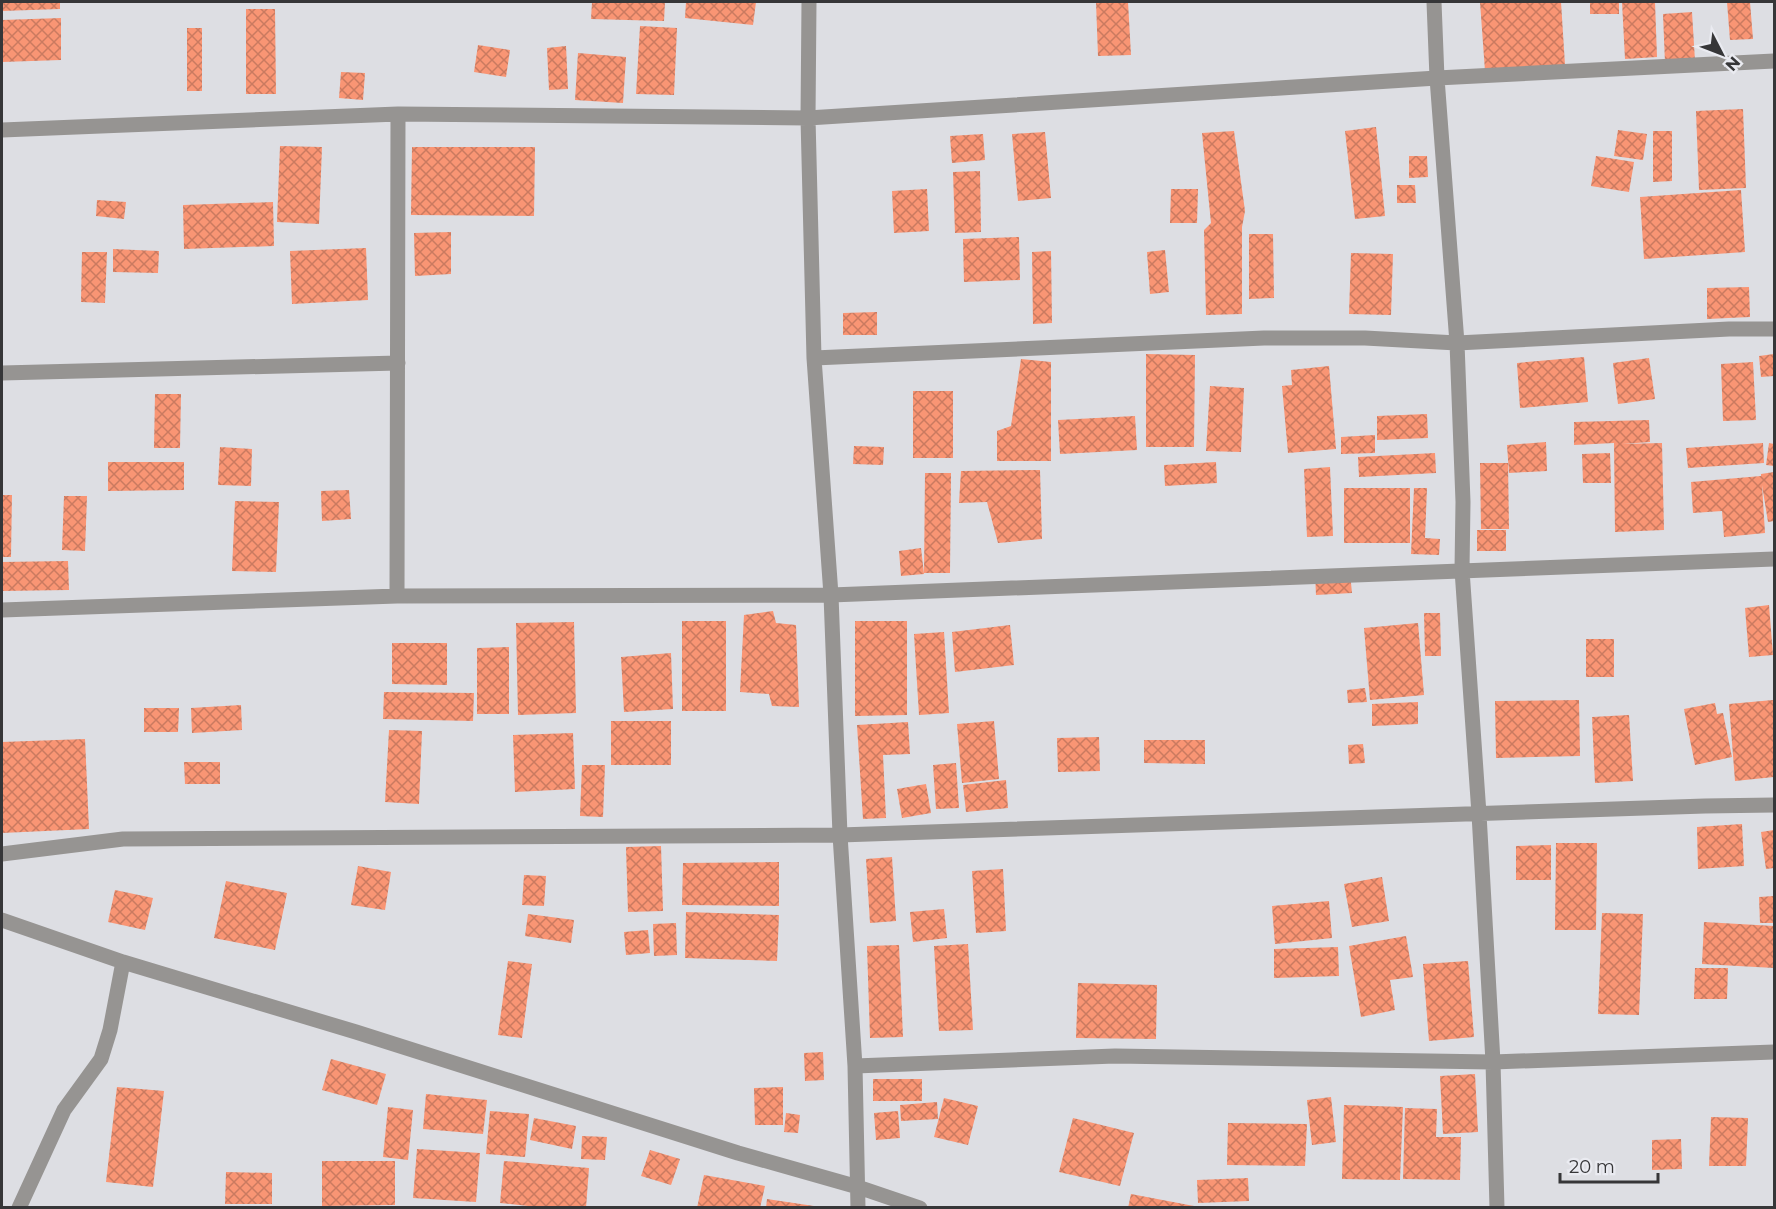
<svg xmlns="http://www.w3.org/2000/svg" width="1776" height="1209" viewBox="0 0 1776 1209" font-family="Montserrat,sans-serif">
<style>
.building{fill:url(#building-cross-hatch)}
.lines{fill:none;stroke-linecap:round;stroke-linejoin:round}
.minor{stroke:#969492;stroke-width:15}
</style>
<defs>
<pattern id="building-cross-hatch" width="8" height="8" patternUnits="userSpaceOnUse" patternTransform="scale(1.5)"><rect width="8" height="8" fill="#f99574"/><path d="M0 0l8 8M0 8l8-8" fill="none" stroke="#ca7a60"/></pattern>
</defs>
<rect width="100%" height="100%" fill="#dddee3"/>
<path class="building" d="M2,2h58v7l-58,2z
M592,2h73l-1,19 -73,-2z
M686,2h70l-3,23 -68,-7z
M1096,2h32l3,53 -33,1z
M1480,2h81l4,63 -80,6z
M1590,2h29v12h-29z
M1622,2h33l2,55 -32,2z
M1727,2h23l3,37 -23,1z
M246,9h29l1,85h-30z
M1692,12l3,49 -30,2 -2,-49z
M61,18v42l-59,2v-42z
M640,26l37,2 -3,67 -38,-1z
M187,28h15v63h-15z
M478,45l32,5 -4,27 -32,-5z
M566,46l2,43 -19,1 -2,-42z
M578,53l48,4 -3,46 -48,-3z
M341,72l24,1 -2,27 -24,-2z
M1743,109l3,79 -47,2 -3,-79z
M1376,127l9,89 -30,3 -10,-88z
M1618,130l29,4 -4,26 -29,-4z
M1234,131l11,80 -3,16v87l-36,1 -2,-85 7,-7 -9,-90z
M1653,131h19v50l-19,1z
M1045,132l6,66 -33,3 -6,-67z
M983,134l2,26 -33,3 -2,-27z
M280,146l42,1 -3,77 -42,-2z
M412,147h123l-1,69 -123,-1z
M1409,156h18l1,21 -19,1z
M1596,156l38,6 -5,30 -38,-6z
M980,171l1,61 -26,1 -2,-61z
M1397,185h18l1,18h-19z
M927,189l2,42 -35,2 -2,-42z
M1171,189h27l-1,34h-27z
M1741,190l4,62 -101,7 -4,-62z
M97,200l29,2 -2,17 -28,-3z
M273,202l1,44 -90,3 -1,-44z
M451,232v42l-36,2 -1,-43z
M1249,234h24l1,64 -25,1z
M1019,237l1,43 -56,2 -1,-43z
M366,248l2,52 -76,4 -2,-53z
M113,249l46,2 -1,22 -45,-1z
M1165,250l4,42 -19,2 -3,-42z
M1051,251l1,72 -19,1 -1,-72z
M82,252h25l-2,51 -24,-1z
M1351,253l42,1 -2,61 -42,-1z
M1749,287l1,30 -43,2v-31z
M877,312v23h-34v-22z
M1146,354l49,1 -1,92h-48z
M1774,354v22l-13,1 -2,-21z
M1584,357l4,45 -68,6 -3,-45z
M1649,358l6,41 -37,5 -5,-41z
M1021,359l30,3v99h-54v-30l14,-5z
M1753,362l3,58 -33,1 -2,-57z
M1329,366l7,83 -48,4 -6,-67 10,-1 -1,-15z
M1210,386l34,2 -3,64 -35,-1z
M913,391h40v67h-40z
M155,394h26l-1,54h-26z
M1427,414l1,24 -51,2v-24z
M1135,416l2,34 -77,4 -2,-34z
M1649,420l1,22 -28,2 40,-1 2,87 -49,2 -1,-89 -40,2v-23z
M1375,435v18l-34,1v-17z
M1546,442l1,29 -38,2 -2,-28z
M1763,443l1,20 -76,5 -2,-20z
M1769,443l5,1v22l-8,-1z
M854,446l30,1 -1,18 -30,-1z
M220,447l32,2 -1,37 -33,-1z
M1435,453l1,20 -77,4 -1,-20z
M1610,453l1,30h-28l-1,-29z
M108,462h76v28l-76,1z
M1216,462l1,21 -52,3 -1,-21z
M1480,463h28l1,66h-28z
M1330,467l3,69 -26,1 -3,-68z
M1040,470l2,69 -44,4 -11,-41 -28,1 2,-32z
M1774,472v49l-6,1 -6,-37 3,48 -41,4 -2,-26 -29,2 -2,-31 70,-6v-2z
M925,473h26l-1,100h-26z
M1344,488h66v55h-66z
M1414,488h13l-2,50 15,1 -1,16 -28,-1z
M349,490l2,29 -29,2 -1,-30z
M2,495h10l-1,62h-9z
M64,496h23l-2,55 -23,-1z
M235,501l44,1 -3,70 -44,-1z
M1477,530h29v21h-29z
M921,548l3,26 -23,2 -2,-25z
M68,561l1,29 -67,1v-29z
M1350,573l2,20 -36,2 -1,-21z
M1769,605l4,50 -24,2 -4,-49z
M773,611l3,12 20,2 3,82 -27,-1 -3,-12 -29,-2 4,-77z
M1424,613h16l1,43h-16z
M682,621h44v90h-44z
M855,621h52v94l-52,1z
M574,622l2,91 -58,2 -2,-92z
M1418,623l6,72 -54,5 -6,-72z
M1010,625l4,40 -59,7 -3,-40z
M944,632l5,81 -30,2 -5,-81z
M1586,639h28v38h-28z
M392,643h55v42l-55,-1z
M509,647v67h-32v-66z
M671,653l2,56 -49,3 -3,-55z
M1365,688l2,14 -19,1 -1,-13z
M384,692l90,1 -1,28 -90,-2z
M1579,700l1,56 -84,2 -1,-57z
M1773,700l1,77 -39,4 -6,-77z
M1418,702v22l-46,2v-22z
M1715,703l2,11 6,-1 9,44 -37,8 -11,-56z
M241,705l1,25 -50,3 -1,-25z
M144,708h35l-1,24h-34z
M1629,715l4,66 -38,2 -3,-66z
M611,721h60v44h-60z
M994,721l5,58 -37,4 -5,-59z
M908,722l2,32 -27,1 3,63 -23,1 -6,-94z
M389,730l33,1 -3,73 -34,-2z
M573,733l2,56 -60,3 -2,-57z
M1099,737l1,34 -42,1 -1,-34z
M85,739l4,90 -87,4v-91z
M1144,740h61v24l-61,-1z
M1363,744l2,19 -16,1 -1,-19z
M184,762h36v22h-35z
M956,763l3,45 -23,1 -3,-44z
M582,765h23l-2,52 -23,-1z
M1006,780l2,28 -42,4 -3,-27z
M926,784l5,29 -29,5 -5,-29z
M1742,824l2,42 -46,3 -1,-42z
M1774,830v38l-8,1 -5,-37z
M1556,843h41l-1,87h-41z
M1551,845v35h-35v-34z
M661,846l2,65 -35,1 -2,-65z
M892,857l4,64 -26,2 -4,-64z
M779,862v44l-97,-1 1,-42z
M358,866l33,6 -6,38 -34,-5z
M1003,869l3,62 -30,2 -4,-62z
M524,875l22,1 -2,30 -22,-1z
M1382,877l7,44 -37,6 -8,-43z
M226,881l61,12 -12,57 -61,-12z
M115,890l38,8 -8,32 -37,-8z
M1774,896v27h-14l-1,-26z
M1329,901l3,37 -57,6 -3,-38z
M944,909l3,29 -34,4 -3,-30z
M686,912l93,3 -2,46 -92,-3z
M1602,913l41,1 -4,101 -41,-1z
M528,914l46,6 -3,23 -46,-7z
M1704,922l70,4v42l-72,-4z
M676,923l1,32 -23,1 -1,-32z
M648,930l2,23 -24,2 -2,-23z
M1406,936l7,41 -23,3 5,30 -34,7 -12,-71z
M968,944l5,86 -34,1 -5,-85z
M899,945l4,92 -33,1 -3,-92z
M1338,947l1,29 -65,2v-29z
M508,961l24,3 -10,74 -24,-3z
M1468,961l6,76 -45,4 -6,-77z
M1695,968h33l-1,31h-33z
M1078,983l79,2 -1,54 -80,-1z
M823,1052l1,28 -19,1 -1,-28z
M331,1059l55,15 -9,31 -55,-15z
M1475,1074l3,58 -35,2 -3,-58z
M873,1079h49v22h-49z
M117,1087l47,4 -11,96 -47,-5z
M783,1087v38h-28l-1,-37z
M426,1094l61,6 -4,34 -60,-5z
M1331,1097l5,45 -24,3 -5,-45z
M944,1098l34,8 -10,39 -34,-8z
M937,1102l1,17 -37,2 -1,-16z
M1344,1105l59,2 -3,73 -58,-1z
M388,1107l25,3 -5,50 -25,-3z
M1405,1108l32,1 -1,28h25l-1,43 -57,-1z
M490,1111l39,3 -4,43 -39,-3z
M898,1111l2,27 -24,2 -2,-27z
M786,1113l14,2 -2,18 -14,-1z
M1711,1117l37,1 -2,48h-37z
M534,1118l42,8 -4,23 -42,-9z
M1073,1118l61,15 -14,53 -61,-14z
M1228,1123l79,1 -2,42 -78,-1z
M582,1136l25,1 -2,23 -24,-1z
M1681,1139l1,30 -30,1v-30z
M417,1149l63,4 -4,49 -63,-4z
M650,1150l30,9 -9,26 -30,-9z
M322,1161h73v44l-73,1z
M504,1161l85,7 -3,40h-40l-46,-5z
M226,1172l46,1v31h-47z
M704,1175l61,11 -5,22h-63z
M1248,1178l1,23 -51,2 -1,-23z
M1131,1194l63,12 -1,2h-65z
M767,1199l47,7v2h-48z"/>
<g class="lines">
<path class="minor" d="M809,2l-1,116 6,240 17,237 9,240 15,231 3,142
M1434,2l3,76 20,265 6,159 -1,68 17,244 14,248 4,146
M2,130l396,-16 410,4 629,-40 337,-17
M814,358l450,-20h101l92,5 272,-14h45
M2,373l396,-10
M397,596l1,-482
M2,610l395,-14 434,-1 943,-36
M2,854l121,-15 717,-4 865,-29 69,-1
M2,920l121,42 233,70 382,121 120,34 62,21
M855,1066l260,-10 378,6 281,-10
M19,1208l45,-98 37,-51 9,-29 13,-68"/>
</g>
<rect width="1776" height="1209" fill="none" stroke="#363638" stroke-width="6"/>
<g transform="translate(1722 54) rotate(132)" stroke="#eaebf1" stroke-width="4.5" paint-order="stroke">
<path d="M0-4.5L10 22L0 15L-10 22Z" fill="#363638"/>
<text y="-9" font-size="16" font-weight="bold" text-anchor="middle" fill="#363638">N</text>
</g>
<path d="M1560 1173v9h98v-9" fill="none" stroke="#363638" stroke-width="3"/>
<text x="1569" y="1173" font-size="18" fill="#363638" stroke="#eaebf1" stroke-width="4.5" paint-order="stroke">20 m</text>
</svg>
